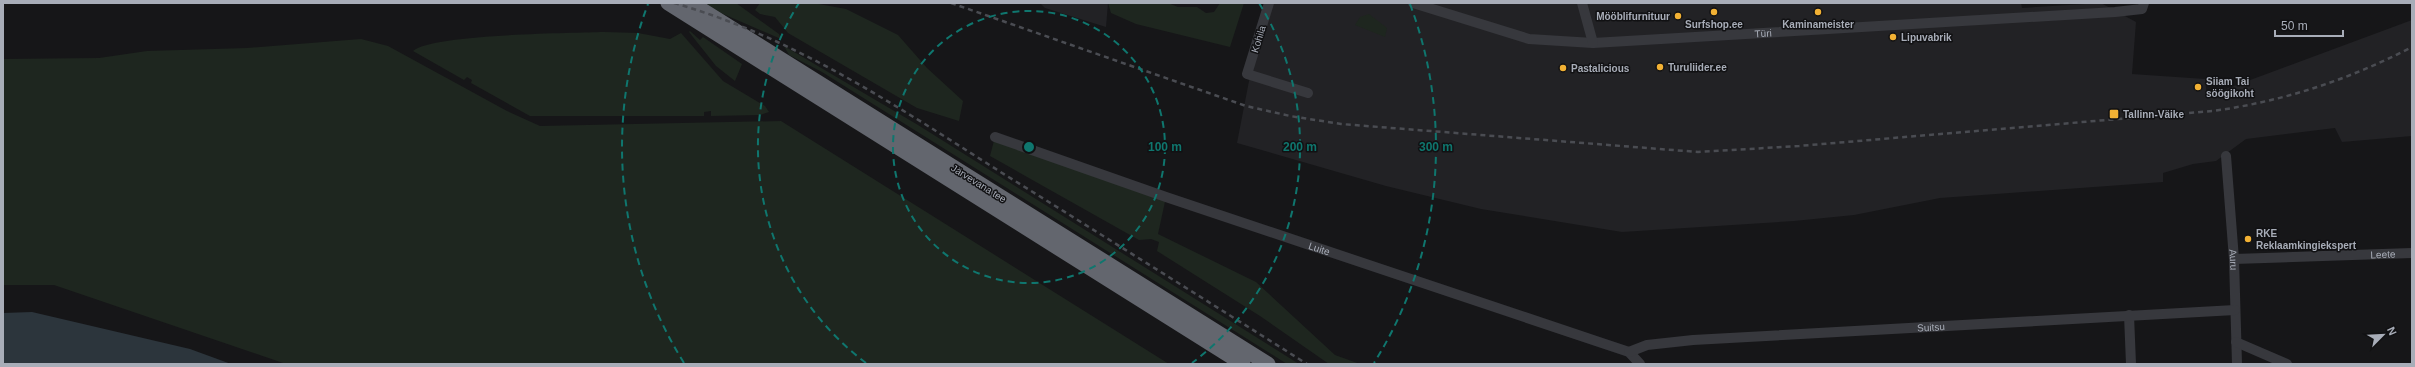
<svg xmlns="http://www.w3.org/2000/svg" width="2415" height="367" viewBox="0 0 2415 367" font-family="Helvetica,sans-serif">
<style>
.built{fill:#222225}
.green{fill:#1e261f}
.water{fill:#2c353c}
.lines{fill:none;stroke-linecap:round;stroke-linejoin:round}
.minor{stroke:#37383d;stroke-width:10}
.highway{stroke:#63666e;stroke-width:15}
.rail{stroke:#4a4c52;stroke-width:2.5;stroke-dasharray:5 4;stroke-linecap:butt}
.ring{fill:none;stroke:#0f766e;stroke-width:2;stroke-dasharray:7 5}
.poi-dot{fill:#f2b134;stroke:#111113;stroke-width:1.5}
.labels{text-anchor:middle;stroke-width:3;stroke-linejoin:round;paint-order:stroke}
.poi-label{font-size:10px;font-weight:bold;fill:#a8adb8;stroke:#111113;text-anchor:start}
.street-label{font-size:10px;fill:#a8adb8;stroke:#111113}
.centre{fill:#0f766e;stroke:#111113;stroke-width:2}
.ring-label{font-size:12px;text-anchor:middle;font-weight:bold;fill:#0f766e;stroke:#111113;stroke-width:3;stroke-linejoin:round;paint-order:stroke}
</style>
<rect width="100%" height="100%" fill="#161618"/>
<path class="built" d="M1040,3h68l-2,24 -61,-19z
M1272,3h749l1,5 79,-5 35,19 -4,52 73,5 2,17 205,-76v116l-70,6 -7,-14 -89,11 -30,22 -23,3 -30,9v9l-223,16 -86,17 -60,6 -172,11 -141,-23 -95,-23 -149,-43 12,-62z"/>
<path class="green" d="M705,3h31l43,31 2,5 -60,-26z
M760,3h53l33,6 52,26 29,33 36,33 -4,20 -42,-13 -129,-75 -13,-16 -15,-3 -5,-4z
M1108,3h60l10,4h19l9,6 8,-1 6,-9h24l-14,44 -94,-23 -25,-11z
M1369,14l18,14 -2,9 -30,-12 5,-8z
M690,31l10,9 3,-3 39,27 -7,17 -19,-15 -27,-34z
M604,32l34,1 32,6 11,-6 42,48 42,25 4,6 -9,3 -49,1v-5l-7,1v4h-174l-59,-33 1,-3 -5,-3 -3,3 -51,-29c18,-17 160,-18 191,-19z
M361,39l27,7 119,65 33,15 241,-5 388,243h-883l-232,-79h-51v-226l96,-1 48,-7 100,-3z
M784,46l134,79 381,239h-12l-465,-292 -33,-17z
M995,137l171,60 -8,37 98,48 79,73 25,9h-31l-69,-48 -103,-65 2,-9 -8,-3 -12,1 -149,-84z"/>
<path class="water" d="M32,312l158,37 41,15h-228v-51z"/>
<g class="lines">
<g class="minor">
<path d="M1269,3l-22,71 61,19"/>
<path id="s1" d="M1413,3l116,36 64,4 522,-31 27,-3 2,-6"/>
<path d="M1582,3l11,40"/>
<path id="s2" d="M995,137l171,60 430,144 33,11 11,12"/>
<path id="s3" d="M2226,156l8,103 3,105"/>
<path id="s4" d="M2234,259l178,-6"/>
<path d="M2129,315l2,49"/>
<path d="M2236,342l51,22"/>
<path id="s5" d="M1629,352l18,-7 46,-5 542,-30"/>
</g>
<path class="highway" d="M668,3l575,361
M691,3l577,361"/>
<path class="rail" d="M674,3c119,34 221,102 325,168 103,64 205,128 308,193
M951,3l295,103 44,10 51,8 357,28 101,-6 414,-35c71,-10 135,-31 199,-64"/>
</g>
<g class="ring">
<circle cx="1029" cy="147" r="136"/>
<path d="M866 363A271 271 0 0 1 799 3M1259 3A271 271 0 0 1 1192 363"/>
<path d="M684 363A407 407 0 0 1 648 4M1410 4A407 407 0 0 1 1374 363"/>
</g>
<g class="poi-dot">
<circle cx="1714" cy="12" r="4"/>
<circle cx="1818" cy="12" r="4"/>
<circle cx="1678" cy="16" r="4"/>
<circle cx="1893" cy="37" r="4"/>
<circle cx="1660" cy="67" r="4"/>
<circle cx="1563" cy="68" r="4"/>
<circle cx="2198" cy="87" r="4"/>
<rect x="2109" y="109" width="10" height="10" rx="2"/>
<circle cx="2248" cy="239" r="4"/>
</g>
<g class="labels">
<g class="poi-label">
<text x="1670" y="20" text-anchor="end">Mööblifurnituur</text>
<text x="1714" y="28" text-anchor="middle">Surfshop.ee</text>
<text x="1818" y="28" text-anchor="middle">Kaminameister</text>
<text x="1901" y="41">Lipuvabrik</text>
<text x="1668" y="71">Turuliider.ee</text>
<text x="1571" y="72">Pastalicious</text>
<text x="2206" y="85">Siiam Tai<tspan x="2206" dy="12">söögikoht</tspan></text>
<text x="2123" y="118">Tallinn-Väike</text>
<text x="2256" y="237">RKE<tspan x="2256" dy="12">Reklaamkingiekspert</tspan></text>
</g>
<g class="street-label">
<text dy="4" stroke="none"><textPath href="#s1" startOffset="356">Türi</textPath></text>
<text transform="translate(1258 39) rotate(-73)" y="4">Kohila</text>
<text transform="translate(979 183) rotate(32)" y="4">Järvevana tee</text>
<text dy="4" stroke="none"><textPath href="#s2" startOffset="343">Luite</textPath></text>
<text dy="4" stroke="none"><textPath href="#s4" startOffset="149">Leete</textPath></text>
<text dy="4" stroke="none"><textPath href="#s3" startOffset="104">Auru</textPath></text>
<text dy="4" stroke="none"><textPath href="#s5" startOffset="304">Suitsu</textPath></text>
</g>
</g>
<circle cx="1029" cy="147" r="6" class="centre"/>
<g class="ring-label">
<text x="1165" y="151">100 m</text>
<text x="1300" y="151">200 m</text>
<text x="1436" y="151">300 m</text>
</g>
<rect width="2415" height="367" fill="none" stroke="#a8adb8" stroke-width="8"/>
<g transform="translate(2383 335) rotate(66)" stroke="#111113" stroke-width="3" paint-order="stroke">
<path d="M0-3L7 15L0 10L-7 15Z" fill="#a8adb8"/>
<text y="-6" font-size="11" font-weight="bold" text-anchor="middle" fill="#a8adb8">N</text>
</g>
<path d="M2275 30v6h68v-6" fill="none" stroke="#a8adb8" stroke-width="2"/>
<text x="2281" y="30" font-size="12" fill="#a8adb8" stroke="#111113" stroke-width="3" paint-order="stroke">50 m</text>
</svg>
